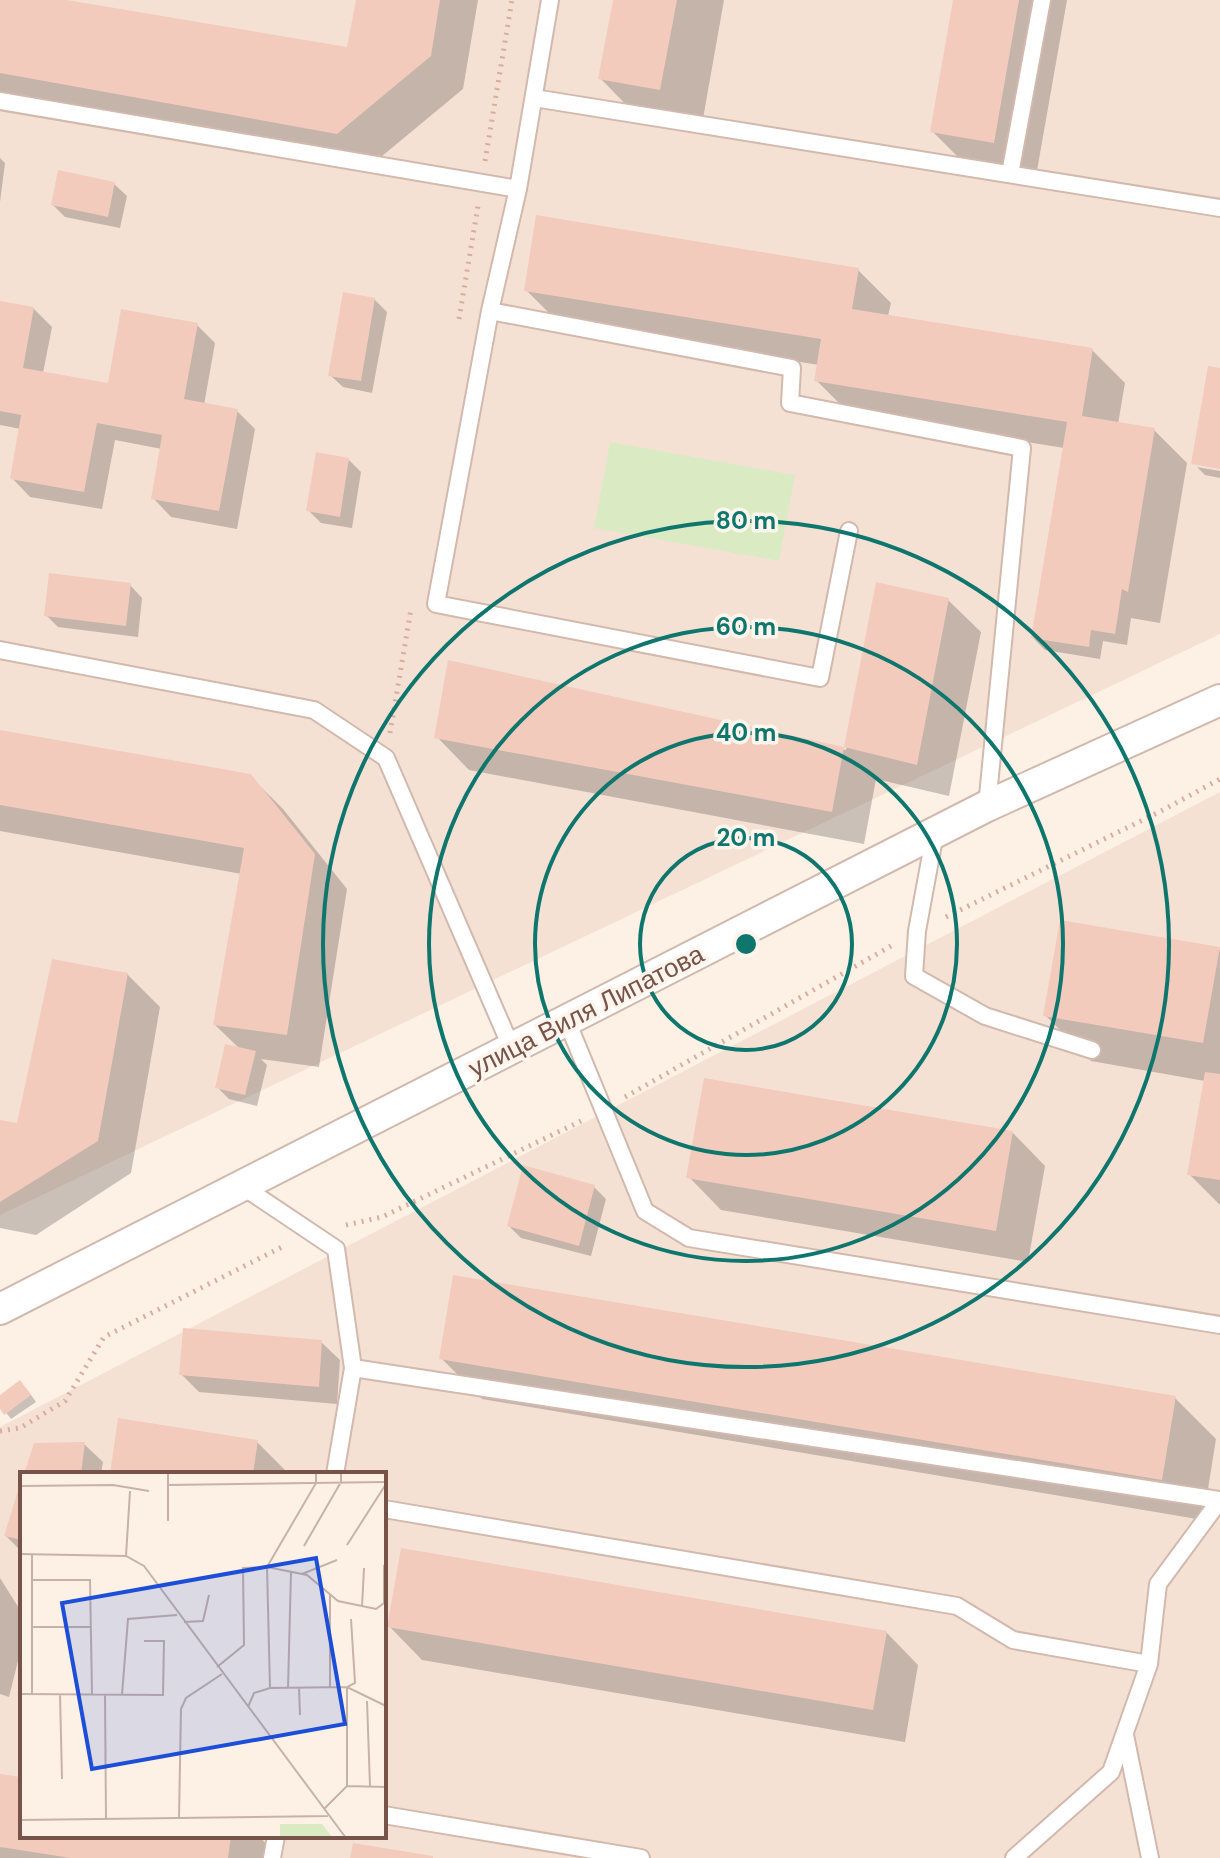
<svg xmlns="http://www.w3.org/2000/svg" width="1220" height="1858" viewBox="0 0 1220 1858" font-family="'DM Sans',sans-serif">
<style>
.residential{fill:#f5e1d4;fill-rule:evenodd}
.green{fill:#daebc4}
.shadow{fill:#0003}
.building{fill:#f3cbbd}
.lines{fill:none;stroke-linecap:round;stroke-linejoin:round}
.lane-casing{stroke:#d1b9ae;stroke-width:20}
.street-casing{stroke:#d1b9ae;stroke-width:34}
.path{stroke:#d8ada0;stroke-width:5;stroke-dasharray:2 6;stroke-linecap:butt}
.lane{stroke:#fff;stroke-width:16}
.street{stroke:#fff;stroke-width:30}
.ring{fill:none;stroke:#0f766e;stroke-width:4}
.labels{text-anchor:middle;stroke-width:7;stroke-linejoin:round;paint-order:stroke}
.street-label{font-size:26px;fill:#77534a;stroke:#fff5ed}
.inset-road{fill:none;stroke:#c7b2a8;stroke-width:2}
.view{fill:#1d4ed8;fill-opacity:0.15;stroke:#1d4ed8;stroke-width:4}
.inset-edge{fill:none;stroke:#77534a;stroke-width:4}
.centre{fill:#0f766e;stroke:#fff5ed;stroke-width:4}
.ring-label{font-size:24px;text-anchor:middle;font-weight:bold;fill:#0f766e;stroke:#fff5ed;stroke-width:7;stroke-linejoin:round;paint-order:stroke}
</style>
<rect width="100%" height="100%" fill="#fdf1e6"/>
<path class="residential" d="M0,0h1220v634l-1220,581z
M1220,792v1066h-1220v-431zM22,1474h362v362h-362z"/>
<path class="green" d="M610,442l185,33 -16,86 -185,-33z"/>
<path class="shadow" d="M0,0h55l293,50 10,-50h120l-15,89 -93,77 -370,-68z
M615,0h109l-23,130 -60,-10 -40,-41z
M955,0h112l-32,182 -62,-10 -41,-41z
M0,158l5,5 -5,39z
M114,184l13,12 -7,32 -55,-11 -12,-12z
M858,270l33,33 -3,13 204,34 33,33 -7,41 36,6 33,33 -27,160 -29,-5 -4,27 -24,-4 -3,18 -55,-9 -12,-12 31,-190 -215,-35 -32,-32 2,-16 -260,-42 -33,-33z
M374,299l13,13 -15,81 -29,-6 -13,-12z
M0,303l33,5 19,19 -9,46 67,12 87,-60 18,18 -11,62 33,6 18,18 -18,100 -66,-12 -18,-19 9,-49 -47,-9 -13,69 -72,-12 -18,-19 9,-49 -21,-4z
M349,460l12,12 -9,56 -31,-5 -13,-13z
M1197,467l23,4v7l-15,-3z
M877,584l71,16 33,32 -32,164 -73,-17 -12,65 -395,-74 -32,-33 13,-75 396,88z
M130,585l12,13 -4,39 -80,-10 -12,-12z
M0,732l250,44 33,33 64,80 -28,178 -58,-8 6,6 -10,41 -28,-7 -12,-12 23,-38 -25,-24 27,-151 -242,-43z
M1219,949l1,1v255l-31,-31 16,-93 -114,-20 -46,-46z
M127,974l33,33 -29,166 -95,62 -36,-7v-106l18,3z
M1013,1133l32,33 -17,96 -307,-52 -32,-33z
M594,1187l12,12 -15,57 -70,-18 -12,-12z
M321,1342l19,18 -3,44 -138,-12 -18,-18z
M441,1358l734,40 41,41 -13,81 -721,-121z
M26,1388l10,14 -25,17 -11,-14v-8z
M257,1442l32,32h-177z
M84,1444l19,18 -2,12h-75z
M22,1486v66l-16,-16z
M0,1578l22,35v32l-13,52 -9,-3z
M390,1627l496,5 32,33 -13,77 -483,-82z
M0,1776l22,3v57h237l8,9 -2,13h-265z"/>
<path class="building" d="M0,0h67l280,47 9,-47h84l-9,56 -94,78 -337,-61z
M613,0h64l-17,90 -62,-11z
M953,0h66l-25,143 -64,-11z
M58,170l57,12 -7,35 -57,-12z
M536,215l323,53 -7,41 241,39 -11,68 73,12 -27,164 -6,-3 -7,45 -24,-4 -2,17 -58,-9 36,-216 -253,-41 7,-42 -297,-48z
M343,292l32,6 -14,83 -33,-5z
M0,301l34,6 -11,61 85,15 13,-74 77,14 -14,76 54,10 -19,102 -68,-12 11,-64 -65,-12 -13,69 -74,-13 11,-64 -21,-4z
M1208,366l12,2v101l-29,-5z
M316,452l33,6 -9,59 -34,-6z
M49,573l82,10 -5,43 -82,-10z
M876,582l73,16 -32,167 -73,-18 -12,65 -398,-74 14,-78 396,87z
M0,730l251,44 64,80 -28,181 -74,-10 31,-177 -244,-43z
M1060,920l160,27 -17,96 -160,-27z
M52,959l76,14 -30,168 -98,61v-82l17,3z
M225,1044l31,7 -11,44 -30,-7z
M1205,1072l15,2v106l-33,-5z
M704,1078l309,53 -17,100 -310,-53z
M523,1165l72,20 -16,61 -72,-20z
M453,1275l723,121 -14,84 -723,-121z
M183,1328l139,12 -3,47 -140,-12z
M20,1380l11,15 -27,20 -4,-6v-14z
M118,1418l140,22 -5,34h-143z
M85,1442l-4,32h-57l10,-31z
M21,1481h1v59l-18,-4z
M401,1548l486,83 -14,79 -486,-83z
M0,1774l22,3v59h209l-3,22h-157l-71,-11z
M353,1843l80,13v2h-83z"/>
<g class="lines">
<defs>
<path id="lane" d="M550,0l-32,189 -28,122 -54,293 384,74 29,-147
M534,98l686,110
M0,101l518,88
M1010,174l32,-174
M490,311l302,57 -2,35 232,45 -35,358
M0,650l314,60 72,48 126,291
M935,833l-18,98 -3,45 71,40 107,34
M567,1021l78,190 44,27 531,87
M242,1186l94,63 17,119 -18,106
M353,1368l867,132 -62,84 -9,80 -38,108 -97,86
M384,1509l573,97 56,34 136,24
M1125,1735l25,123
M384,1815l257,43
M272,1858l4,-22"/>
<path id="street" d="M0,1309l987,-503 233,-106"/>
</defs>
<use href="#lane" class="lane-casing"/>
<use href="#street" class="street-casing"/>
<path class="path" d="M485,161l27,-161
M459,319l19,-113
M390,733l21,-124
M946,917l217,-107 57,-31
M625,1097l266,-151
M346,1225l36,-8 199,-96
M0,1431l20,-3 45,-27 39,-64 180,-91"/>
<use href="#lane" class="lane"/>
<use href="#street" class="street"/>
</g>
<g class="ring">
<circle cx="746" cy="944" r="106"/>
<circle cx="746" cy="944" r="211"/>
<circle cx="746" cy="944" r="317"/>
<circle cx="746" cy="944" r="423"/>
</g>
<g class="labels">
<g class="street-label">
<text transform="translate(586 1011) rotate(-27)" y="9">улица Виля Липатова</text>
</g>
</g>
<g transform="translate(20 1472)">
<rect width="366" height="366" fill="#fdf1e6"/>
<path d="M260,352h42l11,14h-53z" fill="#daebc4"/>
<path class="inset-road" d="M148,0v49M148,13l218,-3M0,14l93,-1 36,6M327,73l39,-61M284,74l37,-64v-10M0,82l106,2 18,10 202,272M12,82v141M106,84l4,-65M282,102l35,-14M12,108h58l2,114M310,122v93M342,135l2,-39M164,150l19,-1 6,-26M12,155h59M197,195l27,-22 -1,-77 24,-1 40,8 31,26 38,8 8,-6v-38M250,216l-3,-121 49,-84v-11M268,216l3,-116M279,216l1,27M0,222l143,1 1,-54h-20M40,222l2,85M85,222l1,125M102,223l6,-76 49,-4M347,229l3,85M228,235l6,-14 16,-5 77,-1 39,19M327,314v-99l8,-4 -4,-64M304,337l23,-23 39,1M159,346l2,-109 5,-11 36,-24M0,348l308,-4"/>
<path class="view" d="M296,86l29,166 -253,45 -30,-166z"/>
<rect width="366" height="366" class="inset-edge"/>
</g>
<circle cx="746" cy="944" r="12" class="centre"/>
<g class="ring-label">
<text x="746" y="529">80 m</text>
<text x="746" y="635">60 m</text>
<text x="746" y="741">40 m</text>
<text x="746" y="846">20 m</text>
</g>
</svg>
